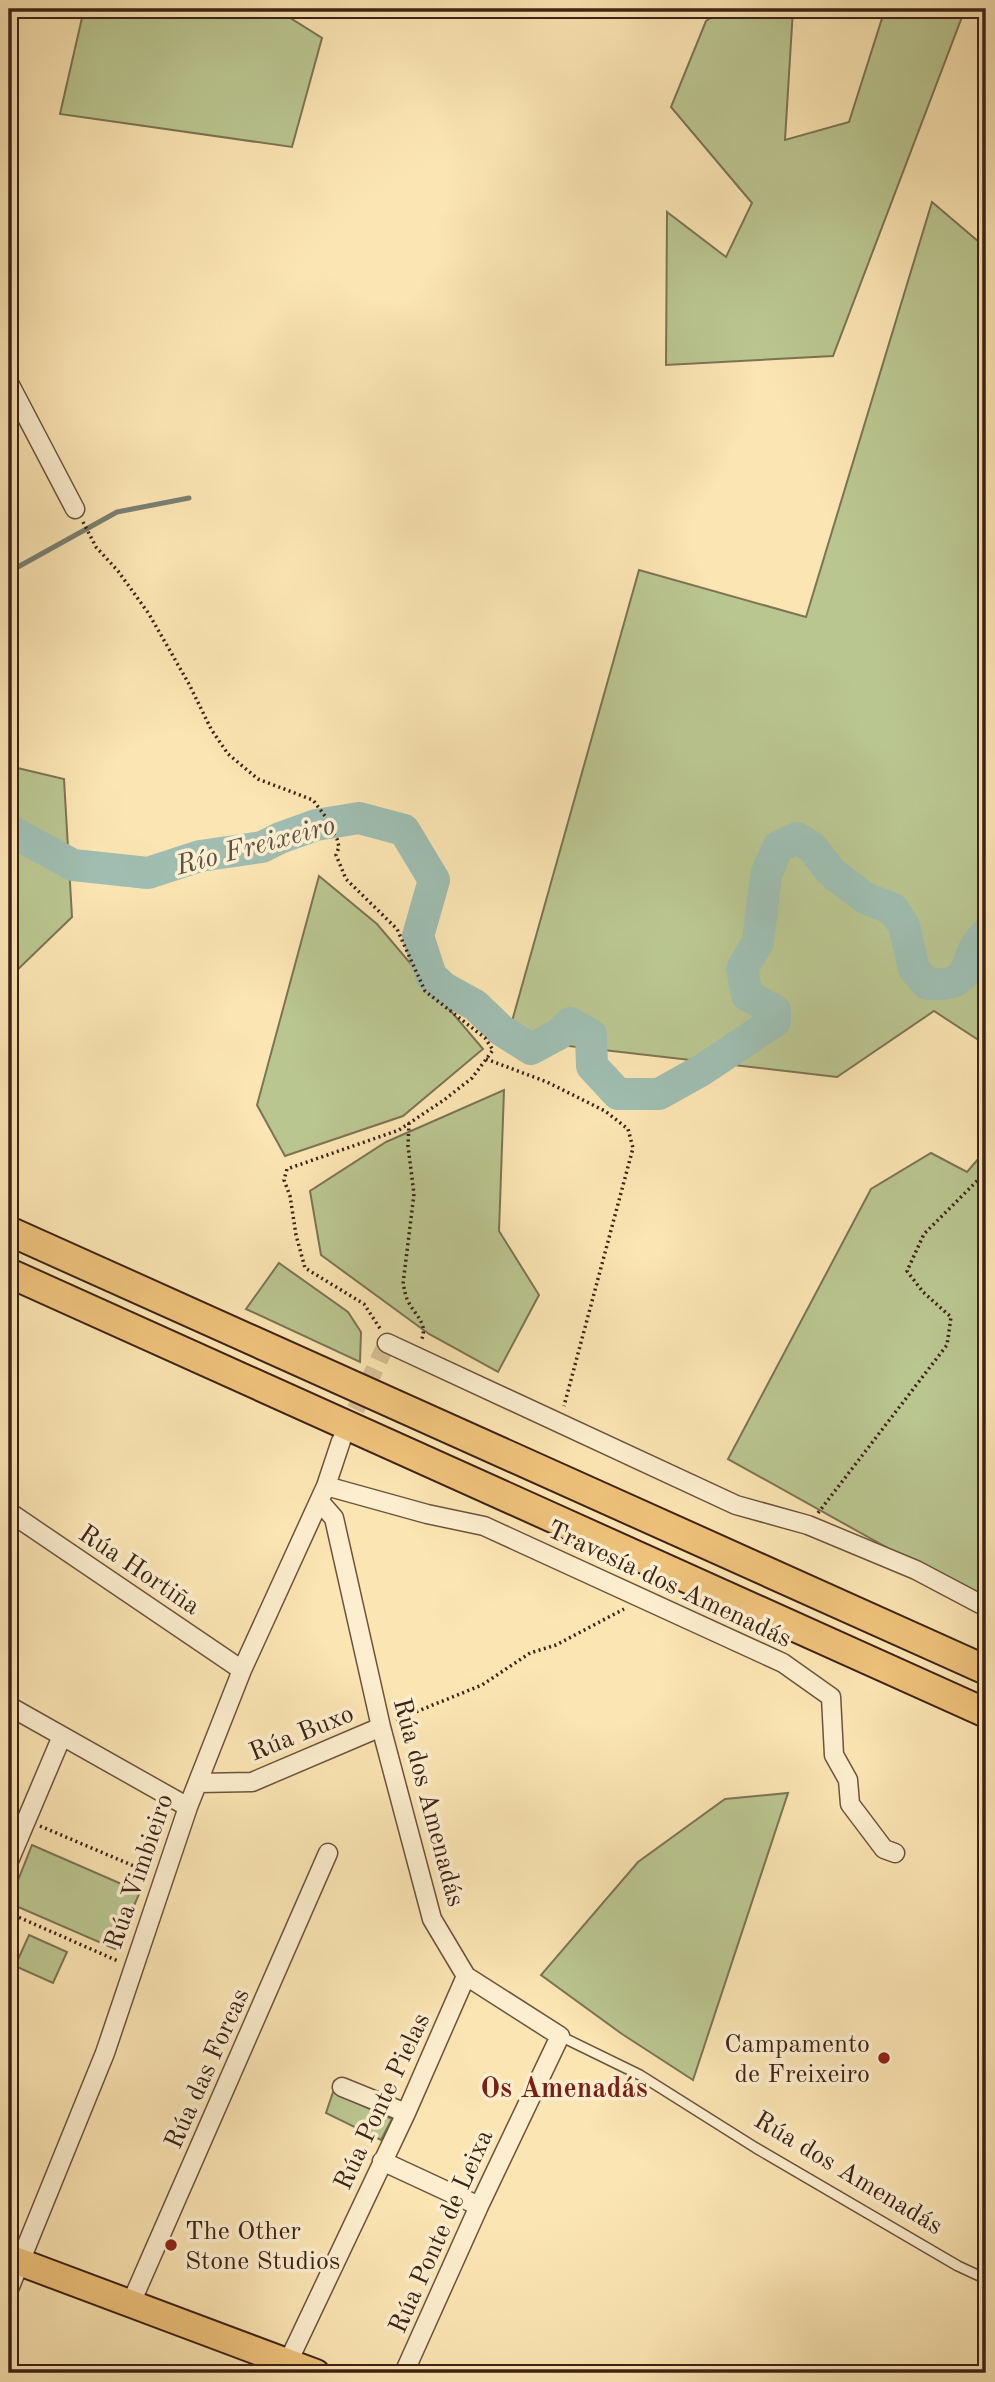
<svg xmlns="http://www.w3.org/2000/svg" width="995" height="2382" viewBox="0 0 995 2382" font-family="'Old Standard TT',serif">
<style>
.green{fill:#bac690;stroke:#7c7453;stroke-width:2}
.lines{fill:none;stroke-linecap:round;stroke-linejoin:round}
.stream{stroke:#788073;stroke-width:5}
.river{stroke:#9fbeb1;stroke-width:32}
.minor-tunnel{stroke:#d5be94;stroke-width:18;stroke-dasharray:18 9;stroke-linecap:butt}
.service-casing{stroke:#6c533d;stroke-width:12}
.minor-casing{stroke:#6c533d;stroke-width:21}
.primary-casing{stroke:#3d2216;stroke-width:30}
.trunk-casing{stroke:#3d2216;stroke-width:32}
.path{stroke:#3d2216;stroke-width:3.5;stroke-dasharray:2 3.5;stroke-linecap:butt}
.service{stroke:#fceece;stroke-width:9}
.minor{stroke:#fceece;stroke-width:18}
.primary{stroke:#eec27a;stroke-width:26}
.trunk{stroke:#eec27a;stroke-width:28}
.poi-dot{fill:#8f2418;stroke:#fceece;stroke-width:2.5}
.labels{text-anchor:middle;stroke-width:7;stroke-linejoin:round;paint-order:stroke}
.street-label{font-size:26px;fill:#3d2216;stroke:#fceece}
.poi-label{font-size:26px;fill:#3d2216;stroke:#fceece;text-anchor:end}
.water-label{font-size:28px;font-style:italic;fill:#5a5144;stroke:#fceece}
.neighbourhood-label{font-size:28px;font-weight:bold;fill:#7a1f14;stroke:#fceece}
</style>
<rect width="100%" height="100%" fill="#fbe5b3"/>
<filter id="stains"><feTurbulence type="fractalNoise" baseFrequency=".00286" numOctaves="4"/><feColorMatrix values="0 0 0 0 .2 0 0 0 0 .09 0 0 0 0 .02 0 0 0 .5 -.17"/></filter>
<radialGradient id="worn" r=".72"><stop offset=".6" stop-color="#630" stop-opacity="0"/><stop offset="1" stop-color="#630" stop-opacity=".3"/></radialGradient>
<path class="green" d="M84,9h192l46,29 -30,109 -232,-33z
M725,9h68l-8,131 64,-18 36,-113h80l-132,347 -167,9 1,-153 59,45 26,-54 -81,-96 35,-86z
M932,202l54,46v797l-52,-34 -97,66 -330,-38 132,-469 167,47z
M9,766l55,13 8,138 -63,61z
M319,876l58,48 106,125 -80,67 -118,40 -28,-51z
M504,1090l-5,141 40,64 -41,77 -69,-38 -108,-79 -11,-64 76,-49z
M986,1150v464l-57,-43 -201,-112 143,-270 60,-36 36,19z
M279,1263l69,49 13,20 -1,30 -114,-53z
M788,1793l-95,287 -71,-46 -81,-59 97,-113 87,-63z
M32,1845l108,47 -25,57 -106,-46z
M29,1935l38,17 -14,31 -38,-17z
M333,2092l59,27 -11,21 -55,-27z"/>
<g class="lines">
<path class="stream" d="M9,599l7,-31 101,-56 72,-14"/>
<path class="river" d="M9,830l64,35 75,8 52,-17 62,-9 18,-9 36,-13 43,-7 45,12 30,50 -16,56 13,40 13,12 31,17 26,25 30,19 28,-15 11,-11 21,12 1,31 26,28h41l43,-24 73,-49v-10l-28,-16 -5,-26 16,-27 8,-67 12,-28 19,-9 15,9 19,25 34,26 28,11 11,17 10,43 13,15c52,4 31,-25 59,-50"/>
<path class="minor-tunnel" d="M344,1434l43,-91"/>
<defs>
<path id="service" d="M560,2036l80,39 116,73 202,118 28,13"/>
<path id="minor" d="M9,383l66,126
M387,1343l349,162 72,20 108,45 70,37
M326,1486l15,-45
M320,1502l14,16 47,209 51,192 34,57 94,60 -81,170 -75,167
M9,1512l233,158
M9,1706l179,101
M198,1783l54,-1 129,-55
M9,1861l53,-125
M342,2087l64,26
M382,2161l97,45
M9,2289l96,-236 83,-246 54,-137 84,-184 101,28 57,12 299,137 48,34 3,58 14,25 2,24 34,45 11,4
M131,2303l197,-450
M288,2362l118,-249 60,-137"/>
<path id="primary" d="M9,2258l307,115"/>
<path id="trunk" d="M9,1231l977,439
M9,1273l977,440"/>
</defs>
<use href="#service" class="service-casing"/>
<use href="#minor" class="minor-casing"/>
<use href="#primary" class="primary-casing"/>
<use href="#trunk" class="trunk-casing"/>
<path class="path" d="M83,522l13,25 22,24 31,43 40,70 22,45 17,25 30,25 55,21 12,16 6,14 6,9 2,8 -3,8 10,24 51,50 28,62 60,47 8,12 -21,28 -28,22 -45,30 -112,39 -3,11 6,16 6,39 9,33 59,36 17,26
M486,1059l61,23 58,29 23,18 5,19 -69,258
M409,1123l-1,23 6,48 -11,90c2,6 2,12 5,17 7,15 21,22 13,40
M818,1513l129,-168 4,-28 -28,-25 -16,-21 17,-37 62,-62
M396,1720l86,-35 48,-32 26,-8 68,-36
M40,1826l108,46
M9,1913l109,48"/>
<use href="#service" class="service"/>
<use href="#minor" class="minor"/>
<use href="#primary" class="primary"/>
<use href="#trunk" class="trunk"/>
</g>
<g class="poi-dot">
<circle cx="884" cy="2058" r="7"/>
<circle cx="171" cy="2245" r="7"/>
</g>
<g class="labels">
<g class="street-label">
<text transform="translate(140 1569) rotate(34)" y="9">Rúa Hortiña</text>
<text transform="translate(670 1583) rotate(25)" y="9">Travesía dos Amenadás</text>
<text transform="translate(301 1732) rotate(-22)" y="9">Rúa Buxo</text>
<text transform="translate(430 1802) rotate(75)" y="9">Rúa dos Amenadás</text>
<text transform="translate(138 1871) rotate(-71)" y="9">Rúa Vimbieiro</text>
<text transform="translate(206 2068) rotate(-66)" y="9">Rúa das Forcas</text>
<text transform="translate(381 2101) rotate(-65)" y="9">Rúa Ponte Pielas</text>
<text transform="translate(849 2172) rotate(31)" y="9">Rúa dos Amenadás</text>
<text transform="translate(440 2231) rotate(-66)" y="9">Rúa Ponte de Leixa</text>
</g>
<g class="poi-label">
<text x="870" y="2052">Campamento<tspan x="870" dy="30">de Freixeiro</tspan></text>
<text x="185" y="2239" text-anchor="start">The Other<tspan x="185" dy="30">Stone Studios</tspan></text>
</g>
<g class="water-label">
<text transform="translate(255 844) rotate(-15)" y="10">Río Freixeiro</text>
</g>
<g class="neighbourhood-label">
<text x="564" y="2097">Os Amenadás</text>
</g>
</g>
<rect width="995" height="2382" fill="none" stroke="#fbe5b3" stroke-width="35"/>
<rect x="10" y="10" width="974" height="2361" fill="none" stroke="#3d2216" stroke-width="3.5"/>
<rect x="18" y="18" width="960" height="2347" fill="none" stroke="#3d2216" stroke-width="2"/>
<rect width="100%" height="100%" filter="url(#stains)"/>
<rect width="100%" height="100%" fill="url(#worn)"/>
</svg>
